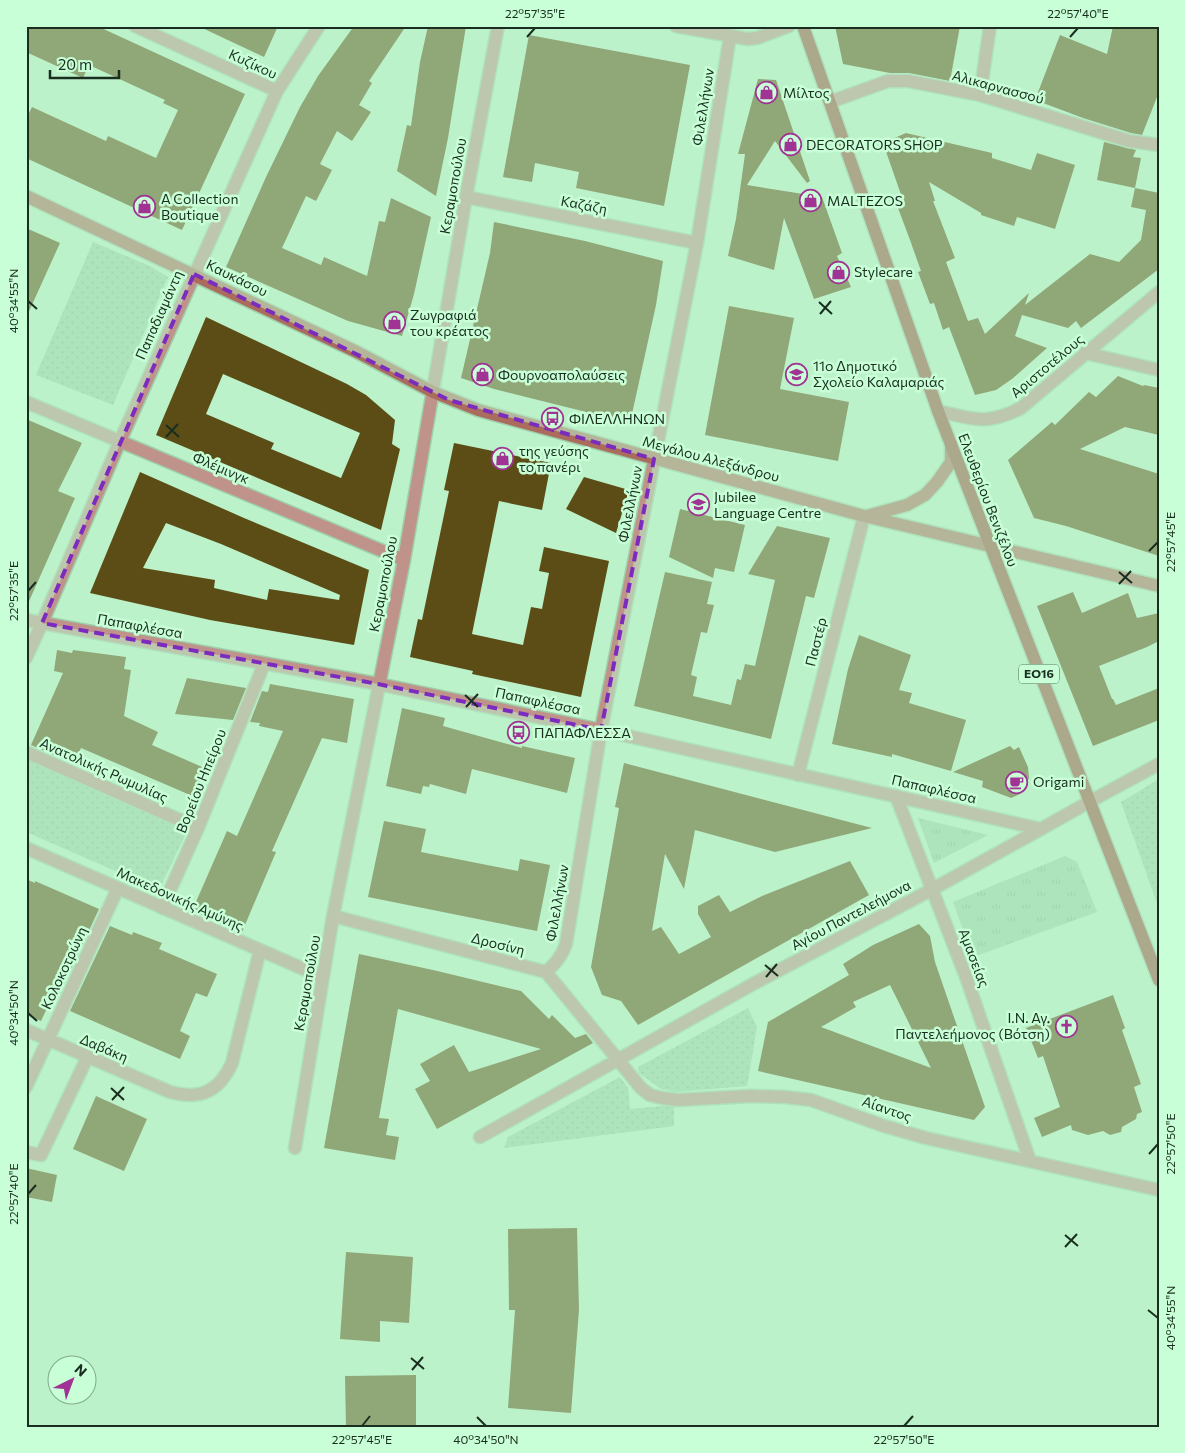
<svg xmlns="http://www.w3.org/2000/svg" width="1185" height="1453" viewBox="0 0 1185 1453" font-family="Commissioner,sans-serif">
<style>
.grass{fill:url(#grass-tufts)}
.park{fill:url(#park-dots)}
.building{fill:#5c4d16;fill-rule:evenodd}
.lines{fill:none;stroke-linecap:round;stroke-linejoin:round}
.pedestrian-casing{stroke:#9ecfab;stroke-width:15}
.minor-casing{stroke:#9ecfab;stroke-width:15}
.tertiary-casing{stroke:#9ecfab;stroke-width:15}
.secondary-casing{stroke:#9ecfab;stroke-width:15}
.primary-casing{stroke:#9ecfab;stroke-width:15}
.pedestrian{stroke:#bf9389;stroke-width:12}
.minor{stroke:#bf9389;stroke-width:12}
.tertiary{stroke:#bf9389;stroke-width:12}
.secondary{stroke:#ab6b5d;stroke-width:12}
.primary{stroke:#9a4e3e;stroke-width:12}
.marked{fill:none;stroke:#7b2cbf;stroke-width:4;stroke-dasharray:10 6;stroke-linejoin:round}
.ticks{fill:none;stroke:#192e1f;stroke-width:2}
.labels{text-anchor:middle;stroke-width:5;stroke-linejoin:round;paint-order:stroke}
.shield{fill:#c8ffd7;stroke:#4e6d56;stroke-width:1}
.shield-label{font-size:12px;font-weight:bold;fill:#192e1f}
.street-label{font-size:14px;fill:#192e1f;stroke:#c8ffd7}
.poi-label{font-size:14px;fill:#192e1f;stroke:#c8ffd7;text-anchor:start}
.neatline{fill:none;stroke:#192e1f;stroke-width:2}
.ticks-label{font-size:12px;text-anchor:middle;fill:#192e1f}
</style>
<defs>
<pattern id="grass-tufts" width="24" height="20" patternUnits="userSpaceOnUse" patternTransform="scale(1.25)"><rect width="24" height="20" fill="#9cd2ab"/><path d="M3 7l-1-3M5 7V3M7 7l1-3M15 17l-1-3M17 17v-4M19 17l1-3" fill="none" stroke="#86b593"/></pattern>
<pattern id="park-dots" width="8" height="8" patternUnits="userSpaceOnUse" patternTransform="scale(1.25)"><rect width="8" height="8" fill="#9cd2ab"/><path d="M2 2h.1M6 6h.1" fill="none" stroke="#86b593" stroke-width="1.8" stroke-linecap="round"/></pattern>
</defs>
<rect width="100%" height="100%" fill="#bbf2ca"/>
<path class="grass" d="M918,818l70,17 -54,28z
M1065,856l12,6 20,50 -124,45 -20,-55z"/>
<path class="park" d="M93,242l57,24 18,11 -55,128 -77,-30z
M29,759l159,70 -29,61 -133,-58v-64z
M1159,779v130l-38,-107z
M748,1008l9,19 -10,59 -71,6 -15,-3 -22,-16 -1,-6z
M620,1077l8,11 2,21 44,-4v21l-170,22 4,-11z"/>
<path class="building" d="M26,26h71l148,68 -63,136 -156,-72v-39l6,-12 74,34 2,-5 48,22 22,-48 -15,-7 2,-3 -76,-35 -6,13 -57,-26z
M198,26h80l-14,31z
M354,26h52l-37,55 3,2 -13,22 12,7 -19,29 -15,-10 -17,33 12,6 -16,31 -10,-5 -24,52 39,17 3,-8 43,19 12,-55 6,1 6,-24 40,19 -17,77 -12,42 -54,-15 -122,-54 40,-90 34,-70 18,-31z
M428,26h38l-18,112 -12,58 -39,-25 10,-46 4,1 9,-64z
M835,26h125l-10,55 -41,-8h-19l-47,-9z
M1113,26h46v66l-17,43 -11,-2 -48,-15 -48,-18 25,-65 47,19z
M529,35l161,30 -26,141 -88,-18 3,-16 -44,-9 -3,19 -29,-5z
M758,79l18,1 34,101 -3,2 -32,-42 -28,44 75,12 20,56 -5,3 14,31 -37,12 -30,-81 -10,52 -46,-14 8,-37 9,-65h-7z
M906,133l86,20v5l39,12 6,-17 38,12 -20,64 -38,-12 -3,9 -33,-11v-2l-52,-31 6,19h-2l22,57 -9,4 22,59 10,-3 7,16 44,-41 -4,12 65,-51 29,8 22,-22 5,-30 -15,-3 4,-19 24,5v76l-78,59 -5,-7 -8,7 -46,-13 -7,21 32,12 -35,31 -16,11 -21,5 -26,-68 -6,3 -9,-27 -4,1 -12,-32 3,-1 -11,-31 -12,-32 7,-2 -22,-63z
M1104,142l32,8 -3,7 8,1 -6,30 -38,-8z
M494,222l91,19 78,20 -7,44 -26,118 -136,-34 -33,-11 29,-125z
M26,228l34,15 -34,75z
M729,306l65,12 -14,71 69,13 -11,59 -133,-26z
M206,317l141,67 19,11 29,25 -3,24 8,5 -19,81 -225,-95zM223,374l137,59 -19,45 -70,-29 3,-6 -68,-29z
M1118,376l25,10 1,-1 15,3v47l-34,-8 -45,22 79,25v82l-93,-30 -32,-8 -26,-58 44,-38 3,3 34,-33 7,5z
M26,419l56,24 -24,48 17,7 -49,110z
M454,443l97,20 -9,47 -43,-9 -27,133 51,11 8,-38 11,2 7,-36 -10,-2 5,-24 65,14 -28,136 -109,-23 1,-3 -63,-14 8,-38 4,1 27,-129 -5,-1z
M140,472l104,46 125,52 -15,75 -144,-25 -120,-27zM166,523l55,21 119,51 -1,5 -70,-11 -2,11 -53,-12 1,-8 -72,-12z
M584,477l45,13 -13,43 -50,-24z
M680,509l65,16 -11,47 -19,-4 -2,10 -44,-21z
M777,526l53,12 -16,60 -8,-2 -35,143 -137,-33 31,-134 47,10 -5,22 7,1 -7,28 -6,-1 -10,43 6,2 -4,19 38,9 6,-26 4,1 4,-16 10,2 20,-86 -27,-6z
M1073,592l9,21 46,-20 9,25 22,-5v28l-12,6 -48,19 13,33h1l3,6 43,-17v32l-66,26 -56,-140z
M859,635l52,20 -12,35 13,3 -3,10 57,17 -15,51 -59,-17v3l-60,-13 16,-75z
M57,650l15,3 1,-3 53,7 -2,12 7,1 -7,46 34,16 -6,13 57,25 -12,28 -116,-50 -7,16 -43,-19 32,-72 -9,-2z
M187,678l59,10 -13,32 -58,-6z
M270,684l84,15 -7,44 -25,-5 -50,113 4,1 -34,80 -50,-21 35,-80 10,5 46,-105 -24,-5 1,-3 -10,-1 12,-31 6,1z
M402,708l43,10 -2,8 79,22v-2l53,12 -8,35 -95,-24 -6,25 -36,-10 -1,3 -6,-1 -2,8 -35,-8z
M1010,746l4,4 5,-3 9,20 1,11 -9,16 -9,4 -29,-11 1,-6 -30,-9z
M624,763l248,65 -97,24 -80,-22 -11,59 -19,-35 -13,77 9,-4 18,27 32,-17 -13,-23v-8l21,-11 11,17 32,-16 88,-35 19,34 -231,130 -17,-24 -19,-6 -11,-28 28,-159 -4,-1z
M384,821l42,8 -5,23 97,19 2,-12 30,6 -13,66 -169,-34z
M26,879l9,4v-2l64,28 -44,95 -5,-2 -9,19 -15,-6z
M919,924l11,12 5,26 50,145 -11,13 -216,-49 10,-49 81,-47 -6,-11 30,-19zM890,985l10,20 31,63 -110,-41 35,-20 -3,-5z
M110,926l22,9 1,-3 29,11 -3,6 58,25 -10,23 -11,-4 -16,38 10,5 -10,23 -110,-48z
M359,954l74,16 88,21 28,28 3,-4 23,23 11,-4 7,9 -156,86 -22,-40 15,-8 -10,-17 34,-19 15,27 72,-23 -143,-40 -19,109 10,1 -3,16 13,2 -4,23 -71,-12z
M1113,995l12,33 -3,2 19,54 -7,3 8,25 -5,2 -1,5 -14,8 -1,5 -11,3 -7,-4 -15,4 -16,-5 -1,-5 -29,12 -8,-19 26,-11 -17,-51 -5,2 -12,-30z
M96,1096l51,23 -23,52 -51,-22z
M26,1168l31,7 -5,27 -26,-5z
M577,1228l2,82 -8,103 -63,-5 7,-98h-6l-1,-81z
M346,1252l67,5 -4,66 -29,-2v21l-40,-3z
M416,1375v52h-70l-1,-51z"/>
<g class="lines">
<defs>
<path id="pedestrian" d="M26,658l16,-35
M26,752l172,76
M26,1152l15,3 46,-97"/>
<path id="minor" d="M135,26l142,65
M676,26l72,13 9,-1 32,-12
M980,95l10,-69
M830,102l58,-21h20l72,14 149,46 30,4
M466,197l231,46
M1085,353l74,17
M26,402l378,158
M938,411c35,8 49,15 83,-3l138,-116
M42,623l78,-182 157,-350 42,-65
M798,775l66,-259
M896,796l70,181 64,184
M1089,802l70,-38
M26,848l296,129
M162,908l36,-80 66,-164
M333,916l213,56 95,116 9,7 12,3 16,2 72,-4 35,1 26,3 73,26 42,12 233,52
M546,972c10,-9 16,-16 20,-28l35,-214 96,-487 33,-207
M26,1030l144,62c30,8 49,0 62,-29l28,-113
M26,1087l92,-199
M480,1137l273,-153 178,-94 110,-61
M295,1148l38,-232 71,-356 62,-363 32,-171"/>
<path id="tertiary" d="M26,620l352,64 223,46 440,99 48,-27"/>
<path id="secondary" d="M26,196l331,156 76,40 45,18 386,106 295,70
M867,516l40,-11 18,-10 12,-13 14,-20v-18"/>
<path id="primary" d="M803,26l135,385 221,569"/>
</defs>
<use href="#pedestrian" class="pedestrian-casing"/>
<use href="#minor" class="minor-casing"/>
<use href="#tertiary" class="tertiary-casing"/>
<use href="#secondary" class="secondary-casing"/>
<use href="#primary" class="primary-casing"/>
<use href="#pedestrian" class="pedestrian"/>
<use href="#minor" class="minor"/>
<use href="#tertiary" class="tertiary"/>
<use href="#secondary" class="secondary"/>
<use href="#primary" class="primary"/>
</g>
<path d="M0 0H1185V1453H0ZM194,274l255,126 205,59 -53,271 -223,-46 -336,-61z" fill="#bbf2ca" fill-opacity=".55" fill-rule="evenodd"/>
<path class="marked" d="M194,274l255,126 205,59 -53,271 -223,-46 -336,-61z"/>
<path class="ticks" d="M527,37l8,-9M1070,37l8,-9M28,301l9,8M819,302l13,12M820,314l11,-13M166,425l13,12M166,437l12,-13M1149,551l9,-9M1119,572l13,11M1119,584l12,-13M28,591l8,-9M465,695l13,12M466,707l12,-13M765,965l13,11M766,977l11,-13M28,1013l9,8M111,1088l13,12M112,1100l12,-13M1149,1154l9,-10M28,1194l8,-9M1065,1235l13,11M1065,1247l12,-13M1148,1310l10,8M411,1358l13,11M412,1370l11,-13M477,1417l9,9M362,1426l8,-10M904,1426l9,-10"/>
<defs>
<symbol id="shop-ring" viewBox="-11 -11 22 22"><circle r="9.5" fill="#c8ffd7" stroke="#a03393" stroke-width="1.5"/><path d="M-5-2.5h2.3a2.7 3.5 0 0 1 5.4 0H5L5.5 6h-11ZM-1.5-2.5h3a1.5 2.3 0 0 0-3 0Z" fill="#a03393"/></symbol>
<symbol id="school-ring" viewBox="-11 -11 22 22"><circle r="9.5" fill="#c8ffd7" stroke="#a03393" stroke-width="1.5"/><path d="M0-5L7-2L0 1L-7-2ZM-4 1L0 2.5L4 1V4Q0 6-4 4Z" fill="#a03393"/></symbol>
<symbol id="bus-ring" viewBox="-11 -11 22 22"><circle r="9.5" fill="#c8ffd7" stroke="#a03393" stroke-width="1.5"/><path d="M-5-6H5V4H4V6H2V4H-2V6H-4V4H-5ZM-3.5-4V0h7V-4ZM-3.5 1.2v1.5H-2V1.2ZM2 1.2v1.5H3.5V1.2Z" fill="#a03393"/></symbol>
<symbol id="cafe-ring" viewBox="-11 -11 22 22"><circle r="9.5" fill="#c8ffd7" stroke="#a03393" stroke-width="1.5"/><path d="M-5.5-4.5H6V0H3Q3 3.5 0 3.5H-2.5Q-5.5 3.5-5.5 0ZM3-3.2v2h1.7v-2ZM-6 4.5H4V6H-6Z" fill="#a03393"/></symbol>
<symbol id="church-ring" viewBox="-11 -11 22 22"><circle r="9.5" fill="#c8ffd7" stroke="#a03393" stroke-width="1.5"/><path d="M-1.2-6h2.4v3.5h3.3v2.4h-3.3V6h-2.4V-.1h-3.3v-2.4h3.3Z" fill="#a03393"/></symbol>
</defs>
<g fill-rule="evenodd">
<use href="#shop-ring" x="754" y="80" width="25" height="25"/>
<use href="#shop-ring" x="778" y="132" width="25" height="25"/>
<use href="#shop-ring" x="798" y="188" width="25" height="25"/>
<use href="#shop-ring" x="132" y="194" width="25" height="25"/>
<use href="#shop-ring" x="826" y="260" width="25" height="25"/>
<use href="#shop-ring" x="382" y="310" width="25" height="25"/>
<use href="#school-ring" x="784" y="362" width="25" height="25"/>
<use href="#shop-ring" x="470" y="362" width="25" height="25"/>
<use href="#bus-ring" x="540" y="406" width="25" height="25"/>
<use href="#shop-ring" x="490" y="446" width="25" height="25"/>
<use href="#school-ring" x="686" y="492" width="25" height="25"/>
<use href="#bus-ring" x="506" y="720" width="25" height="25"/>
<use href="#cafe-ring" x="1004" y="770" width="25" height="25"/>
<use href="#church-ring" x="1054" y="1014" width="25" height="25"/>
</g>
<g class="labels">
<rect class="shield" x="1019" y="664.5" width="40" height="19" rx="4"/>
<g class="shield-label">
<text x="1039" y="678">ΕΟ16</text>
</g>
<g class="street-label">
<text transform="translate(253 64) rotate(25)" y="5">Κυζίκου</text>
<text transform="translate(998 87) rotate(15)" y="5">Αλικαρνασσού</text>
<text transform="translate(703 107) rotate(-81)" y="5">Φιλελλήνων</text>
<text transform="translate(453 186) rotate(-80)" y="5">Κεραμοπούλου</text>
<text transform="translate(584 205) rotate(11)" y="5">Καζάζη</text>
<text transform="translate(237 278) rotate(26)" y="5">Καυκάσου</text>
<text transform="translate(159 315) rotate(-66)" y="5">Παπαδιαμάντη</text>
<text transform="translate(1047 366) rotate(-40)" y="5">Αριστοτέλους</text>
<text transform="translate(711 459) rotate(15)" y="5">Μεγάλου Αλεξάνδρου</text>
<text transform="translate(221 468) rotate(23)" y="5">Φλέμινγκ</text>
<text transform="translate(988 500) rotate(69)" y="5">Ελευθερίου Βενιζέλου</text>
<text transform="translate(630 504) rotate(-79)" y="5">Φιλελλήνων</text>
<text transform="translate(383 584) rotate(-79)" y="5">Κεραμοπούλου</text>
<text transform="translate(140 626) rotate(10)" y="5">Παπαφλέσσα</text>
<text transform="translate(816 642) rotate(-76)" y="5">Παστέρ</text>
<text transform="translate(538 701) rotate(12)" y="5">Παπαφλέσσα</text>
<text transform="translate(104 770) rotate(24)" y="5">Ανατολικής Ρωμυλίας</text>
<text transform="translate(201 781) rotate(-68)" y="5">Βορείου Ηπείρου</text>
<text transform="translate(934 789) rotate(13)" y="5">Παπαφλέσσα</text>
<text transform="translate(180 899) rotate(24)" y="5">Μακεδονικής Αμύνης</text>
<text transform="translate(557 903) rotate(-80)" y="5">Φιλελλήνων</text>
<text transform="translate(851 915) rotate(-28)" y="5">Αγίου Παντελεήμονα</text>
<text transform="translate(498 944) rotate(14)" y="5">Δροσίνη</text>
<text transform="translate(974 958) rotate(69)" y="5">Αμασείας</text>
<text transform="translate(64 968) rotate(-65)" y="5">Κολοκοτρώνη</text>
<text transform="translate(307 983) rotate(-80)" y="5">Κεραμοπούλου</text>
<text transform="translate(104 1048) rotate(23)" y="5">Δαβάκη</text>
<text transform="translate(887 1109) rotate(19)" y="5">Αίαντος</text>
</g>
<g class="poi-label">
<text x="783" y="98">Μίλτος</text>
<text x="806" y="150">DECORATORS SHOP</text>
<text x="161" y="204">A Collection<tspan x="161" dy="16">Boutique</tspan></text>
<text x="827" y="206">MALTEZOS</text>
<text x="854" y="277">Stylecare</text>
<text x="410" y="320">Ζωγραφιά<tspan x="410" dy="16">του κρέατος</tspan></text>
<text x="813" y="371">11ο Δημοτικό<tspan x="813" dy="16">Σχολείο Καλαμαριάς</tspan></text>
<text x="498" y="380">Φουρνοαπολαύσεις</text>
<text x="569" y="424">ΦΙΛΕΛΛΗΝΩΝ</text>
<text x="519" y="456">της γεύσης<tspan x="519" dy="16">το πανέρι</tspan></text>
<text x="714" y="502">Jubilee<tspan x="714" dy="16">Language Centre</tspan></text>
<text x="534" y="738">ΠΑΠΑΦΛΕΣΣΑ</text>
<text x="1033" y="787">Origami</text>
<text x="1050" y="1023" text-anchor="end">Ι.Ν. Αγ.<tspan x="1050" dy="16">Παντελεήμονος (Βότση)</tspan></text>
</g>
</g>
<rect width="1185" height="1453" fill="none" stroke="#c8ffd7" stroke-width="55"/>
<g transform="translate(72 1380) rotate(42)"><circle r="24" fill="#c8ffd7" stroke="#82ab8d"/>
<path d="M0-4L9 19L0 12L-9 19Z" fill="#a03393"/>
<text y="-8" font-size="14" font-weight="bold" text-anchor="middle" fill="#192e1f">N</text>
</g>
<path d="M50 70v8h69v-8" fill="none" stroke="#192e1f" stroke-width="2.5"/>
<text x="58" y="70" font-size="15" fill="#192e1f" stroke="#c8ffd7" stroke-width="4" paint-order="stroke">20 m</text>
<rect x="28" y="28" width="1130" height="1398" class="neatline"/>
<g class="ticks-label">
<text x="535" y="18">22°57'35"E</text>
<text x="1078" y="18">22°57'40"E</text>
<text transform="translate(14 301) rotate(-90)" y="4">40°34'55"N</text>
<text transform="translate(1171 542) rotate(-90)" y="4">22°57'45"E</text>
<text transform="translate(14 591) rotate(-90)" y="4">22°57'35"E</text>
<text transform="translate(14 1013) rotate(-90)" y="4">40°34'50"N</text>
<text transform="translate(1171 1144) rotate(-90)" y="4">22°57'50"E</text>
<text transform="translate(14 1194) rotate(-90)" y="4">22°57'40"E</text>
<text transform="translate(1171 1318) rotate(-90)" y="4">40°34'55"N</text>
<text x="362" y="1444">22°57'45"E</text>
<text x="486" y="1444">40°34'50"N</text>
<text x="904" y="1444">22°57'50"E</text>
</g>
</svg>
